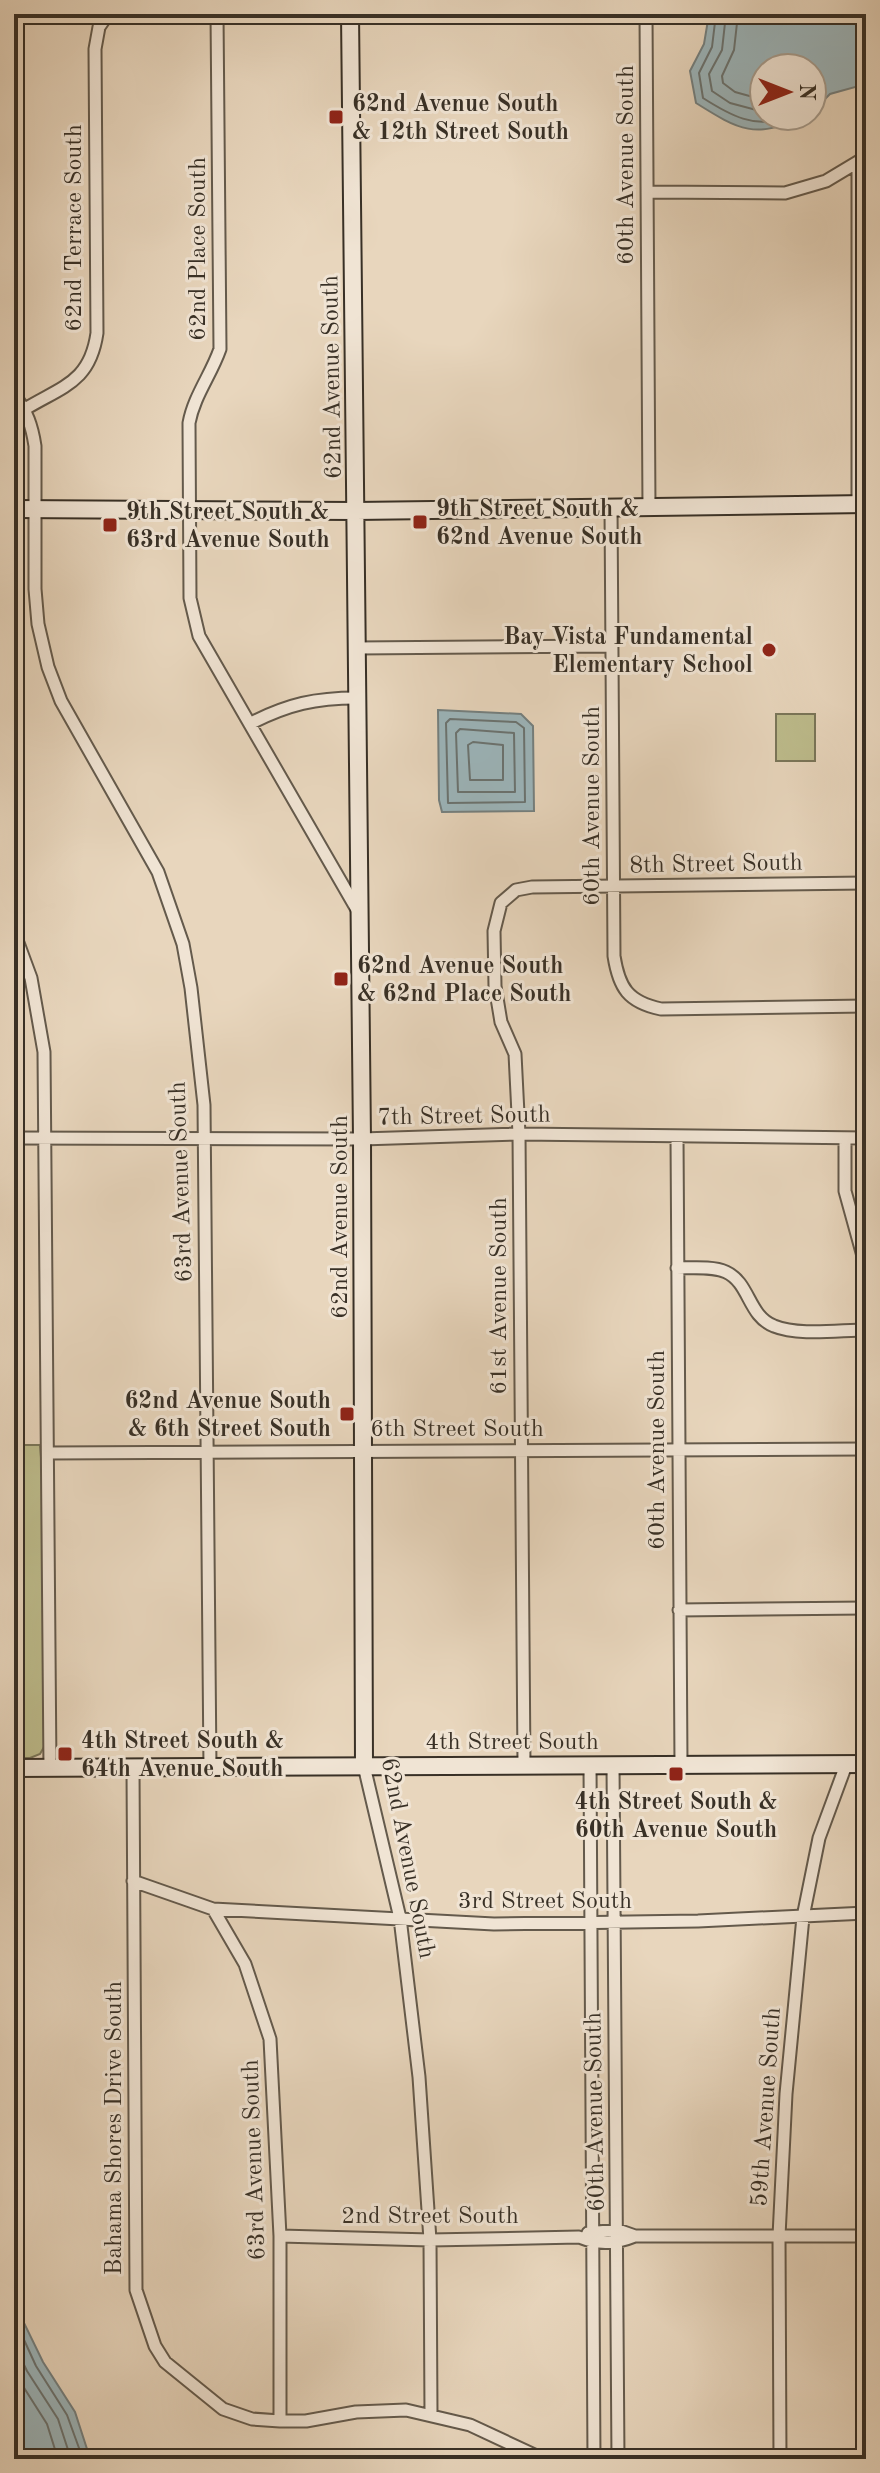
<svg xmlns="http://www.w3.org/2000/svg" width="880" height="2473" viewBox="0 0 880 2473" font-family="'Old Standard TT',serif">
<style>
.green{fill:#bdbc8c;stroke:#7a7659;stroke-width:2}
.water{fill:#9cb6bc;stroke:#748080;stroke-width:2}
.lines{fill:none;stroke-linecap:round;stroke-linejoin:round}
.shore{stroke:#6a7371;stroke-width:2}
.street-casing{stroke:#645a4c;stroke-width:15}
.secondary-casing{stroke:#383026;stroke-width:20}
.street{stroke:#f0e4d4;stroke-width:11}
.secondary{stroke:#f0e4d4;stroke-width:16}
.poi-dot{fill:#8f2418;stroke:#f0e4d4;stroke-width:3}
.labels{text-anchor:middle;stroke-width:6;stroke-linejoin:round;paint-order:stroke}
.poi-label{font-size:24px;font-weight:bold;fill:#383026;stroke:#f0e4d4;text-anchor:start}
.street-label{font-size:24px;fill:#383026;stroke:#f0e4d4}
</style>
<rect width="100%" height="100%" fill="#e8d6bd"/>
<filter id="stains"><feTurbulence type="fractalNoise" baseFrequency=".0025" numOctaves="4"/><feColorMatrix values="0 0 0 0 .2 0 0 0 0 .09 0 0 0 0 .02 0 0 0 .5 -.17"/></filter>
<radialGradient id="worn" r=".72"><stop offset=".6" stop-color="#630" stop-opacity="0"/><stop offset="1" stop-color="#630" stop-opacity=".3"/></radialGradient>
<path class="green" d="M776,714h39v47h-39z
M14,1445h26l2,25 2,277 -4,7 -10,4h-16z"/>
<path class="water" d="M709,14h157v59l-7,13 -29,8 -18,18v-44h-48v48h39c-47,24 -64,14 -107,-13l-6,-32 14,-27z
M438,710l83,4 12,12 1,85 -92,1 -3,-12z
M14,2292l10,31 19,39 32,50 13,40 7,7h-81z"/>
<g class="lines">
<path class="shore" d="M716,14l-4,33 -13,26 4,25c25,16 54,33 83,18
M726,14l-4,36 -13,24 3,17 18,12 34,9
M738,14l-4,36 -12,26 1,7 12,9 29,8
M450,719l66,3 8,6 1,74 -77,1 -2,-80z
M460,729l54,4 1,59h-57l-2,-59z
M473,742l30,3v35h-33l-2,-35z
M14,2318l22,48 31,49 16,44
M14,2344l13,27 31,48 13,40
M14,2372l33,52 11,35"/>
<defs>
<path id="street" d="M217,14l3,335c-9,26 -26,47 -31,74l1,175 9,38 160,277
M646,14l3,493
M858,162v342
M647,192l138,1 41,-12 40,-24
M14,395c13,16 18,31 21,51v143l3,35 10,43 13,34 97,171 25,72 8,44 13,117 6,663
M25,409c38,-23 65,-27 72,-76l-2,-284 4,-22 9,-13
M611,507l3,449c5,32 14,46 47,53l205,-3
M357,648l255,-2
M251,723c38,-19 64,-25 106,-25
M14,932l17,46 13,74 6,717
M677,1137l4,626
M14,1138l348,1 157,-5 347,4
M845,1138v53l21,76
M677,1268c15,0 36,-2 49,4 24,11 22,44 48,54 24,10 66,4 92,4
M49,1453l817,-4
M679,1610l187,-2
M524,1764l-5,-630 -4,-80 -14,-32 -6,-36 -1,-55 7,-28 15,-13 16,-3 334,-4
M590,1764l4,695
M613,1764l5,695
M364,1766l36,152 19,159 11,163 1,174
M133,1769l3,521 19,56 10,16 58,47 29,10 28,2h26l50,-9 50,-2 64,15 73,34
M133,1881l80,28 281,15 204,-3 168,-8
M213,1909l32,55 25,75 10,197v185
M588,2233l30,-3 17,6h231
M280,2236l150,4 149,-3c20,8 36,7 56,-1
M780,2459l-1,-223 7,-142 17,-177 16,-79 27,-73"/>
<path id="secondary" d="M350,14l12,1125 2,627
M14,509l342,2 510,-7
M14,1768l852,-4"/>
</defs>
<use href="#street" class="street-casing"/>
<use href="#secondary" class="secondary-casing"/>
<use href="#street" class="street"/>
<use href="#secondary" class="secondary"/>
</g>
<g class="poi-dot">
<rect x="328" y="109" width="16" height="16" rx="4"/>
<rect x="412" y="514" width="16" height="16" rx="4"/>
<rect x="102" y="517" width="16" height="16" rx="4"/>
<circle cx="769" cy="650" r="8"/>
<rect x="333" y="971" width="16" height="16" rx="4"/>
<rect x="339" y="1406" width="16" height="16" rx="4"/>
<rect x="57" y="1746" width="16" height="16" rx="4"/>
<rect x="668" y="1766" width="16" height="16" rx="4"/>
</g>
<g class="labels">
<g class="poi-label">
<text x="352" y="111">62nd Avenue South<tspan x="352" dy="28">&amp; 12th Street South</tspan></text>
<text x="436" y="516">9th Street South &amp;<tspan x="436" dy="28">62nd Avenue South</tspan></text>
<text x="126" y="519">9th Street South &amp;<tspan x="126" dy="28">63rd Avenue South</tspan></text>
<text x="753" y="644" text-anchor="end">Bay Vista Fundamental<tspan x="753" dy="28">Elementary School</tspan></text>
<text x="357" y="973">62nd Avenue South<tspan x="357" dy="28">&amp; 62nd Place South</tspan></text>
<text x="331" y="1408" text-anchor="end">62nd Avenue South<tspan x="331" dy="28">&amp; 6th Street South</tspan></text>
<text x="81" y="1748">4th Street South &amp;<tspan x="81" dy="28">64th Avenue South</tspan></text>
<text x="676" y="1809" text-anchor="middle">4th Street South &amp;<tspan x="676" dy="28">60th Avenue South</tspan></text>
</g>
<g class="street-label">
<text transform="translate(625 165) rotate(-90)" y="8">60th Avenue South</text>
<text transform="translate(73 228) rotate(-90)" y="8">62nd Terrace South</text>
<text transform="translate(197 249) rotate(-90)" y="8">62nd Place South</text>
<text transform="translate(331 377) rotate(-91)" y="8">62nd Avenue South</text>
<text transform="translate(591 806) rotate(-90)" y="8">60th Avenue South</text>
<text transform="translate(716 863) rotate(-1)" y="8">8th Street South</text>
<text transform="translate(464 1115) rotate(-1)" y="8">7th Street South</text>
<text transform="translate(180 1182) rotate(-92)" y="8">63rd Avenue South</text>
<text transform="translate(339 1217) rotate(-90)" y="8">62nd Avenue South</text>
<text transform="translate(498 1296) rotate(-90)" y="8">61st Avenue South</text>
<text x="457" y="1436">6th Street South</text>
<text transform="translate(656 1450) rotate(-90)" y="8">60th Avenue South</text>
<text x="512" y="1749">4th Street South</text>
<text transform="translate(409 1858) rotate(79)" y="8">62nd Avenue South</text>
<text x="545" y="1908">3rd Street South</text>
<text transform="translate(765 2107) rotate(-86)" y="8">59th Avenue South</text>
<text transform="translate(594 2112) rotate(-91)" y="8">60th Avenue South</text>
<text transform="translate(113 2128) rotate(-90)" y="8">Bahama Shores Drive South</text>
<text transform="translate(253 2160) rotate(-92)" y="8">63rd Avenue South</text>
<text x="430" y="2223">2nd Street South</text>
</g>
</g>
<rect width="880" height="2473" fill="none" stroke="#e8d6bd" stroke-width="48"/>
<rect x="16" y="16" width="848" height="2441" fill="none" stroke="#383026" stroke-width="4"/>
<rect x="24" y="24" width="832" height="2425" fill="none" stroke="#383026" stroke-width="2"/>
<g transform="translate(788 92) rotate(90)"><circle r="38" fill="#f0e4d4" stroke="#a69c8e" stroke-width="2"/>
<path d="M0-6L14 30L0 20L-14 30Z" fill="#8f2418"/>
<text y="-12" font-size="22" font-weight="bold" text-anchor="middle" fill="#383026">N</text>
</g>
<rect width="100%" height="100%" filter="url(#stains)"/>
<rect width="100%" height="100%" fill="url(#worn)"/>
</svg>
